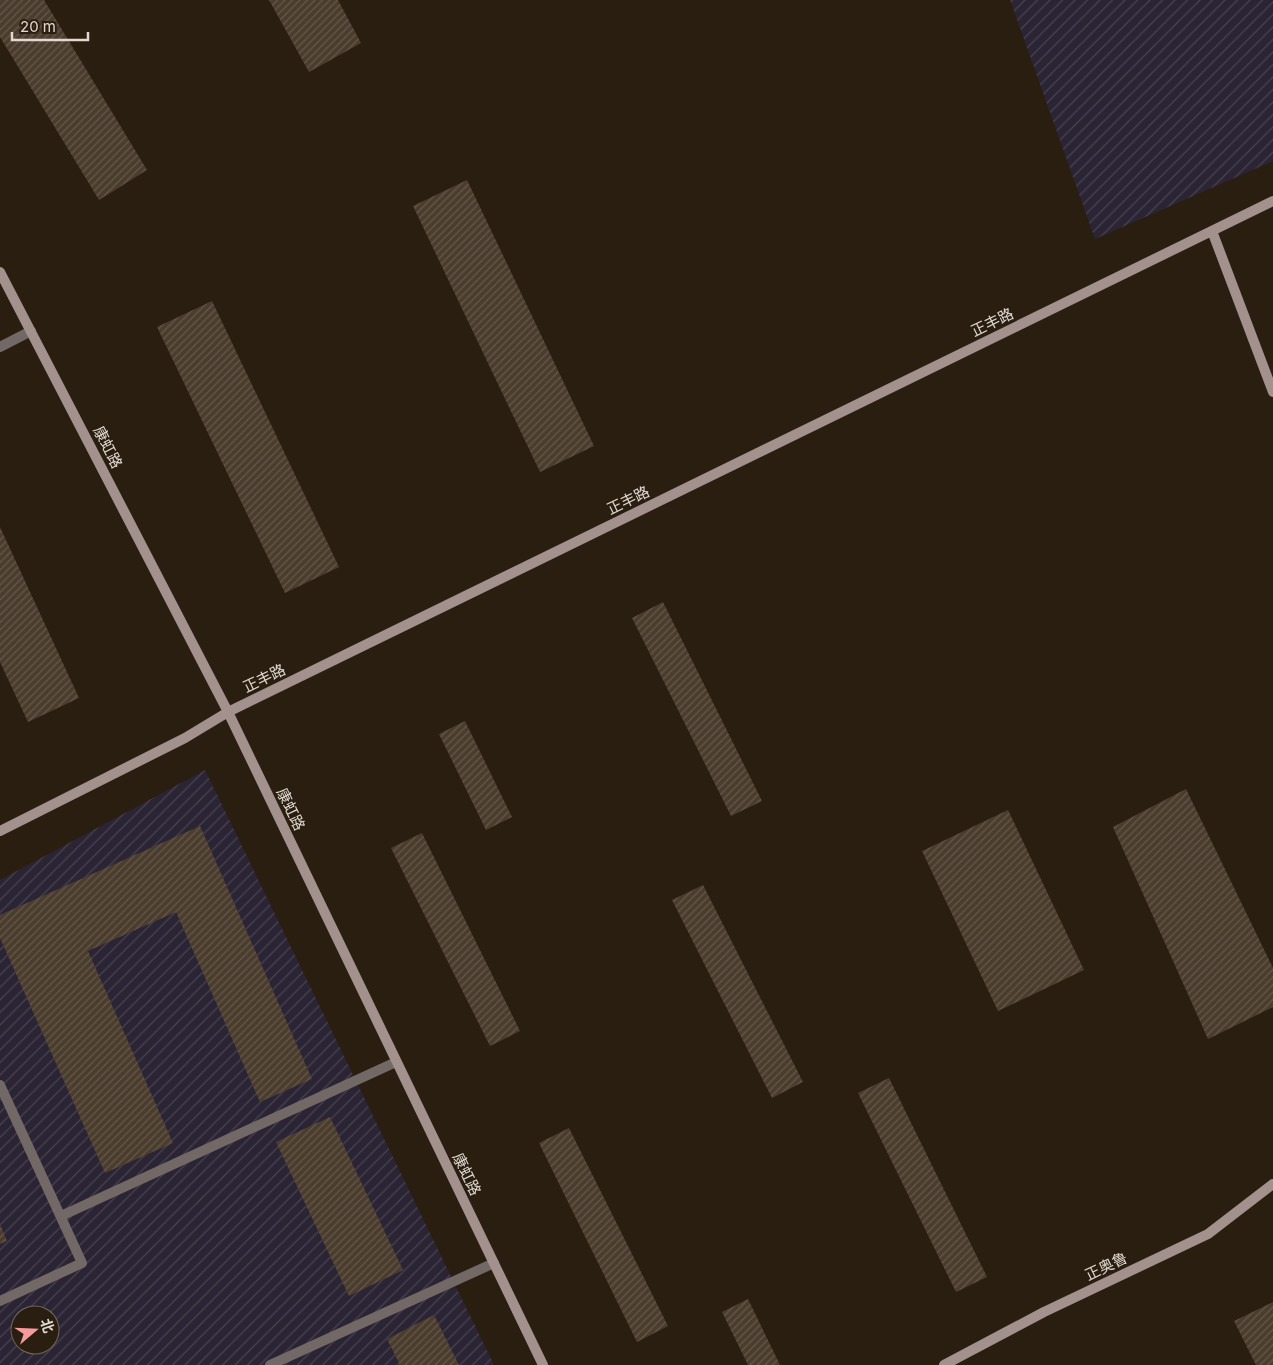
<svg xmlns="http://www.w3.org/2000/svg" width="1273" height="1365" font-family="Inter,'Noto Sans SC',sans-serif">
	<style>
		.industrial { fill: url(#industrial-furrows); fill-rule: evenodd }
		.building { fill: url(#building-hatch) }
		.lines { fill: none; stroke-linecap: round; stroke-linejoin: round }
		.street { stroke: #726865; stroke-width: 10 }
		.secondary { stroke: #a2918d; stroke-width: 10 }
		.labels { text-anchor: middle; dominant-baseline: central; stroke-width: 4; stroke-linejoin: round; paint-order: stroke }
		.street-label { font-size: 15px; fill: #e1d9d0; stroke: #2a1e10 }
	</style>
	<defs>
		<pattern id="industrial-furrows" width="10" height="10" patternUnits="userSpaceOnUse" patternTransform="scale(1.25)"><rect width="10" height="10" fill="#2a2434"/><path d="M-1 1l2-2M0 10L10 0M9 11l2-2" fill="none" stroke="#494350"/></pattern>
		<pattern id="building-hatch" width="6" height="6" patternUnits="userSpaceOnUse" patternTransform="scale(1.25)"><rect width="6" height="6" fill="#4b3d2e"/><path d="M-1 1l2-2M0 6l6-6M5 7l2-2" fill="none" stroke="#65584b"/></pattern>
	</defs>
	<rect width="100%" height="100%" fill="#2a1e10"/>
	<path class="industrial" d="M1010 0H1273V161L1095 239Z
		M205 770 494 1365H0V880ZM20 1315H50V1345H20Z"/>
	<path class="building" d="M0 0H44L147 170 99 200 0 37Z
		M269 0H338L361 43 309 72Z
		M467 180 594 446 540 472 413 206Z
		M212 301 339 567 285 593 157 327Z
		M0 527 79 698 28 722 0 662Z
		M663 602 762 801 731 816 632 618Z
		M465 721 512 817 486 830 439 734Z
		M1186 789 1273 968V1007L1208 1039 1113 827Z
		M1008 810 1084 970 998 1011 922 851Z
		M200 826 312 1079 260 1102 176 912 88 951 173 1143 105 1173 0 938V915Z
		M422 833 520 1031 490 1046 391 848Z
		M703 885 803 1082 772 1098 672 900Z
		M889 1078 987 1277 956 1292 858 1093Z
		M330 1117 403 1270 349 1296 276 1142Z
		M569 1128 668 1326 637 1342 539 1143Z
		M0 1224 7 1241 0 1244Z
		M748 1299 780 1365H748L722 1312Z
		M1273 1302V1365H1256L1234 1321Z
		M434 1315 459 1365H400L387 1339Z"/>
	<g class="lines">
		<path class="street" d="M0 347 31 331
			M0 1085 82 1263 0 1301
			M61 1216 396 1062
			M270 1365 494 1263"/>
		<path class="secondary" d="M1212 231 1273 392
			M0 272 228 712 543 1365
			M0 831 185 738 228 712 1273 201
			M944 1365 1044 1312 1208 1234 1273 1184"/>
	</g>
	<g class="labels">
		<g class="street-label">
			<text transform="translate(992 322) rotate(-26)">正丰路</text>
			<text transform="translate(108 447) rotate(63)">康虹路</text>
			<text transform="translate(628 500) rotate(-26)">正丰路</text>
			<text transform="translate(264 678) rotate(-26)">正丰路</text>
			<text transform="translate(291 809) rotate(64)">康虹路</text>
			<text transform="translate(467 1174) rotate(64)">康虹路</text>
			<text transform="translate(1106 1266) rotate(-26)">正奥鲁</text>
		</g>
	</g>
	<g transform="translate(35 1330) rotate(71)"><circle r="24" fill="#2a1e10" stroke="#73695d"/>
	<path d="M0-4L9 19L0 12L-9 19Z" fill="#f59b9d"/>
	<text y="-8" font-size="14" font-weight="bold" text-anchor="middle" fill="#e1d9d0">北</text>
	</g>
	<path d="M12 32v8h76v-8" fill="none" stroke="#e1d9d0" stroke-width="2.5"/>
	<text x="20" y="32" font-size="15" fill="#e1d9d0" stroke="#2a1e10" stroke-width="4" paint-order="stroke">20 m</text>
</svg>
